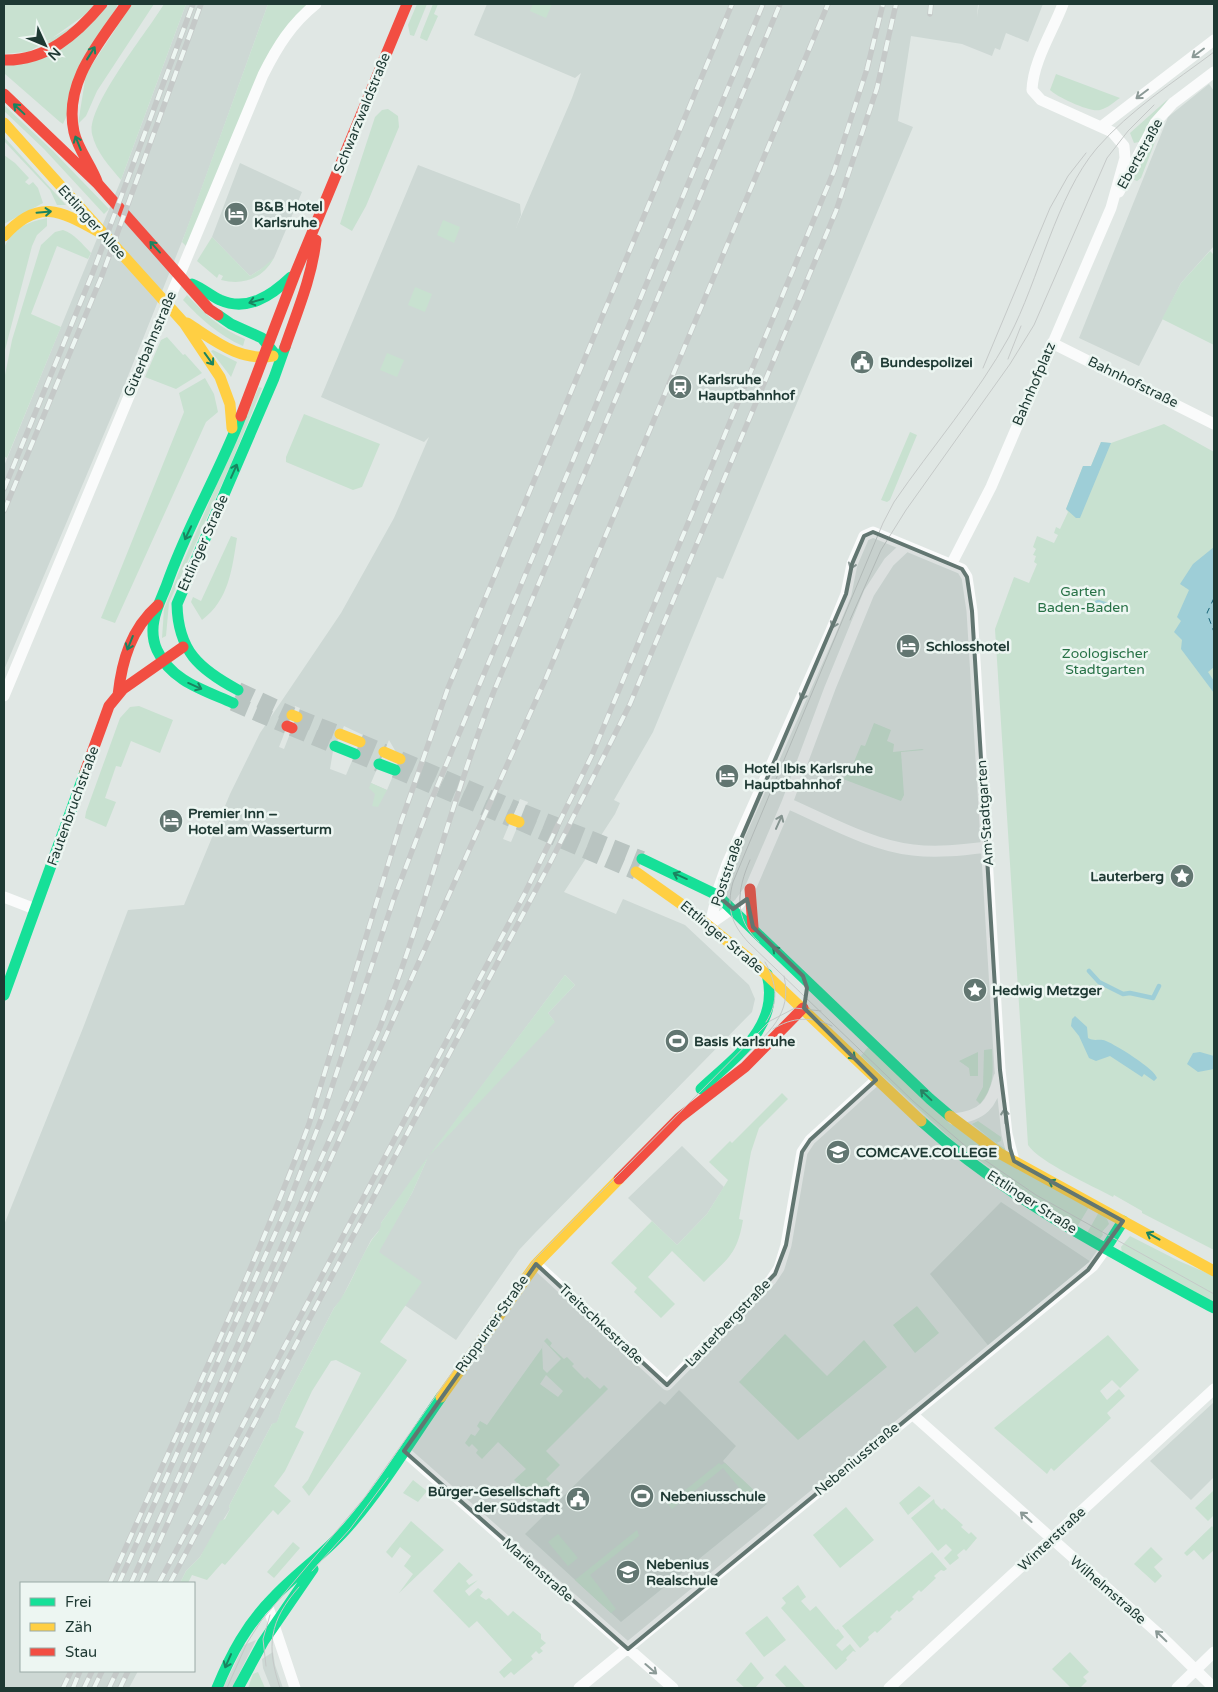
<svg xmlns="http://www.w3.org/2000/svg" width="1218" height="1692" font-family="'Varela Round',sans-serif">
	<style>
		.built { fill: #cdd8d4; fill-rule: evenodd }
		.green { fill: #c8e1d0; fill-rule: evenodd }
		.water { fill: #9eced7 }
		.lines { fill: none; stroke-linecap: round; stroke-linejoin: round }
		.stream { stroke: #9eced7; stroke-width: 4.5 }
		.ferry { stroke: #176376; stroke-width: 1; stroke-dasharray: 6 5; stroke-linecap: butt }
		.secondary-tunnel { stroke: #b9c4c1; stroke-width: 16; stroke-dasharray: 16 8; stroke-linecap: butt }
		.street { stroke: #fafbfb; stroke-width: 11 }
		.fast { stroke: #16e098; stroke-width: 11 }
		.slow { stroke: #ffcf43; stroke-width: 11 }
		.jam { stroke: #f24e42; stroke-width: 11 }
		.tram { stroke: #c5c9c8; stroke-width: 1 }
		.rail-casing { stroke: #c5c9c8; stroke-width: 5.5 }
		.rail { stroke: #edf6f2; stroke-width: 4; stroke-dasharray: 11; stroke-linecap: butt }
		.oneway { stroke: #1a8460 }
		.oneway2 { stroke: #8c9a97 }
		.marked { fill: #627671; fill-opacity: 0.2; stroke: #627671; stroke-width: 4; stroke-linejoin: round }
		.labels { text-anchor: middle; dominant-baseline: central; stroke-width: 5; stroke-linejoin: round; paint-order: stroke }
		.street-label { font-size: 14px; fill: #1e3933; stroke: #edf6f2 }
		.poi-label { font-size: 14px; font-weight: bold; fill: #1e3933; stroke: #edf6f2; text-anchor: start }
		.park-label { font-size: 14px; fill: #277146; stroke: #edf6f2 }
	</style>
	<rect width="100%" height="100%" fill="#e0e7e4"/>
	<path class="built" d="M186 4H268L187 229 118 401 4 670V466L121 180Z
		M487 4H978L977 17 979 4H1043L1028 42 1006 33 1000 50 995 48 992 56 962 44 911 36 898 121 913 127 723 579 717 577 653 732 614 800 620 803 615 814 564 892 616 914 623 899 685 925 749 985 755 999 752 1012 535 1233 519 1250 456 1340 363 1277 412 1193 427 1159 381 1223V1228L371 1240 341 1300 334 1308 282 1408 277 1423 272 1424 229 1506 230 1509 200 1557 186 1571 180 1583H21V1671H138L129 1688H4V1225L83 1028 128 910 184 905 230 794 260 733 341 613 394 518 429 437 424 442 321 397 418 165 520 204 521 215 516 228 572 98 581 73 575 78 474 35ZM295 706 300 708 284 749 279 747ZM344 726 363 735 346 775 330 769 333 751ZM389 740 400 759 387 790 371 783ZM520 799 528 802 511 842 503 839ZM565 975 575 985 548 1013 554 1021 434 1150Z
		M1209 84 1214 91V246L1181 283 1139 366 1079 338 1168 117Z
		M240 163 302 192 274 258 266 266 250 276 212 237Z
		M682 1146 724 1187 707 1214 677 1245 628 1198Z
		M1001 1202 1094 1264 991 1349 930 1274Z
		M679 1390 736 1446 723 1461 767 1504 621 1622 525 1534 660 1401 665 1405Z
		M1214 1402V1477L1191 1500 1150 1461Z
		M256 1640 232 1688H223L244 1645Z
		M273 1652 275 1665 283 1688H271L263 1668 262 1659Z"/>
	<path class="green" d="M4 4H94L86 14 34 51 4 54Z
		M111 4H118L63 124 60 122 5 74 4 66Z
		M132 4H154L97 91 86 116 78 124 86 74Z
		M164 4H186L121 180C110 167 96 152 92 134 86 107 148 31 164 4Z
		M268 4H307L297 15 186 246 182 242Z
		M417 4H427L414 36 410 35 408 25Z
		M433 4H438L434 14 438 16 427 41 420 38 421 34Z
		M533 4H552L546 18 530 11Z
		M1056 74 1120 98C1114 102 1108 108 1100 110 1091 113 1057 97 1050 90Z
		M1168 99 1139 142 1134 143 1130 133Z
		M4 105 53 151 109 209 104 214 44 149 4 111Z
		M388 109 398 116 399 127 366 206 352 231 340 224 375 117 382 110Z
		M1160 129 1141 178 1137 181 1132 179 1157 130Z
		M4 137 66 205H57L50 190 4 141Z
		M4 155 15 163 29 178 25 182 29 185 33 182 38 188 43 203 4 224Z
		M47 218V226L37 235 32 246 4 354V248C13 227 26 223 47 218Z
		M443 220 460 227 454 243 437 235Z
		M63 230C75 234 82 244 91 253L88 259 57 246 31 314 61 327 7 458 4 456V380L12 340 41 245 55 232Z
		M212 237 250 276 261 269 274 258C263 278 244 286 221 280L223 276 219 274 217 278 197 261Z
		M1210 251 1214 255V345L1162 319 1181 283Z
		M415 287 432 294 425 312 408 305Z
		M187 295C205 314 221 329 245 339L243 346C218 335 201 319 183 300Z
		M167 337 183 355 185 354 202 373 176 389 145 377 161 340Z
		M213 350 237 362 231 377 211 351Z
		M387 353 404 360 397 377 380 370Z
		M205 378 214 394 218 412 206 422 115 623 101 618 184 412 179 393Z
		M259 387 262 388 230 466 169 603 166 636 162 638 164 609 178 574Z
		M304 414 380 444 362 487 353 490 286 462V457Z
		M1164 424 1214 452V1250L1142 1213V1211L1114 1195 1113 1197C1093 1186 1039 1162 1028 1145L995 629 1014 577 1029 583 1037 564 1034 562 1036 556 1033 555 1036 549 1033 547 1037 536 1054 543 1058 535 1054 533 1056 527 1060 529 1068 512 1066 509 1083 466H1091L1101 442 1111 443Z
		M910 432 917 435 890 500 887 502 881 500Z
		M231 536 237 538C232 569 229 600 202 620L191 602 193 597 201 601Z
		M139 706 173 720 160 753 131 741 121 767 116 766 105 798 116 802 106 827 85 818 86 812 120 718 130 707Z
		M874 723 891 730 887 741 894 744 893 752 922 749 924 750 901 752 904 795 901 801 843 779 851 769 861 745 865 746Z
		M371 783 387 790 378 807 372 806 375 794 369 788Z
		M565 975 575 985 548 1013 555 1022 428 1157 412 1193 379 1252 422 1282 380 1342 407 1360 406 1362 309 1496 302 1487 308 1480 361 1373 336 1360 331 1361 312 1391 295 1427 304 1432 285 1471 274 1486 291 1501 278 1515 273 1510 225 1565 222 1563 207 1580 192 1575 188 1583H180L186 1571 200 1557 220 1521 225 1519 230 1509 229 1506 272 1424 277 1422 282 1408 334 1308C350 1289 357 1264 370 1243 374 1235 381 1232 381 1223L416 1173Z
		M869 1046 902 1077 1089 1207 1077 1227 960 1147 861 1056Z
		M992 1049C993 1071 995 1086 980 1104L976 1100 983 1087 984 1050Z
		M978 1052V1076H970L969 1068 959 1061Z
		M782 1093 788 1099 759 1128 751 1152 739 1219 743 1220C737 1255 728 1258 704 1282L672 1251 648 1277 675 1304 661 1318 634 1292 637 1288 611 1263 652 1221 677 1245 707 1214 728 1180 709 1162 730 1141 732 1143Z
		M978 1121 1001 1137V1141L996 1143 972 1124Z
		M1099 1212 1107 1219 1109 1224 1102 1232 1103 1235 1099 1240 1087 1233Z
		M1130 1236 1179 1261 1214 1276V1304L1122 1252 1121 1247Z
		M917 1306 939 1333 915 1353 893 1325Z
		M785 1334 827 1376 864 1340 887 1367 798 1440 739 1382Z
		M1108 1335 1139 1370 1120 1388 1112 1380 1100 1391 1107 1400 1119 1389 1125 1396 1107 1413 1111 1418 1054 1471 1051 1468 1047 1474 994 1428Z
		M547 1338 552 1343 550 1346 564 1359 567 1357 574 1364 572 1366 585 1379 587 1377 600 1389 604 1385 608 1389 546 1451 560 1465 546 1479 558 1491 542 1508 514 1480 526 1469 498 1442 482 1459 476 1453 478 1450 472 1444 469 1447 465 1443 471 1434 475 1436 480 1429 477 1426 480 1421 487 1425 542 1348V1344L543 1369 547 1373 561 1359 544 1341ZM546 1375 563 1391 558 1397 540 1384Z
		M719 1463 721 1465 725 1463 758 1494 750 1501 723 1468 672 1509 668 1504Z
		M413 1480 427 1491 418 1502 403 1493Z
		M919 1486 931 1496 908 1515 899 1503Z
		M1213 1491 1214 1515 1208 1521 1195 1508Z
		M934 1499 935 1503 942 1510 944 1508 963 1525 961 1527 969 1534 971 1532 977 1538 966 1551 964 1549 957 1555 959 1558 950 1565 944 1558 952 1550 946 1544 938 1551 911 1518Z
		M846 1507 874 1540 840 1568 813 1535Z
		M411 1521 444 1550 399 1593 413 1574 404 1566 411 1556 400 1547 392 1558 386 1552Z
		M1212 1526 1214 1529V1550L1203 1560 1194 1550 1187 1556 1184 1553Z
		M637 1530 639 1536 590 1575 616 1609 611 1613 575 1580Z
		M558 1534 578 1558 568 1566 548 1542Z
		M293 1542 300 1548 274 1578 267 1572Z
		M1151 1547 1163 1559 1154 1567 1162 1576 1155 1583 1134 1564Z
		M932 1552 947 1569 944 1571 941 1570 934 1576 936 1578 921 1592 919 1590 912 1597 914 1599 899 1612 897 1610 890 1617 892 1619 877 1633 875 1631 868 1637 869 1640 860 1648 842 1626Z
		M459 1562 473 1575 466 1581 469 1585 478 1580 465 1591 469 1596 478 1588 483 1592 480 1596 486 1600 489 1598 508 1616 513 1611 541 1634V1639L546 1643 540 1648 543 1651 539 1654 536 1651 531 1656 533 1659 514 1675 511 1672 504 1678 499 1672 512 1660 477 1621 469 1628 433 1591Z
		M798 1585 806 1597 801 1601 810 1611 816 1606 836 1630 838 1629 844 1637 836 1645 842 1651 850 1644 856 1652 853 1651 846 1658 847 1660 836 1670 781 1608 786 1603 782 1598Z
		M767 1616 786 1640 764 1657 745 1633Z
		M1070 1652 1089 1672 1083 1677 1087 1681 1080 1688H1071L1052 1669Z
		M751 1662 764 1678 755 1688H745L736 1680Z
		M785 1665 805 1687 803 1688H787L775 1675Z
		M258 1672 265 1688H248L253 1674Z"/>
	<path class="water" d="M1101 442 1111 443 1080 518H1076L1066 509 1083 466H1091Z
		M1214 547V667L1208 672 1214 681V693L1181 649 1182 640 1174 632 1181 621 1177 617 1189 590 1180 584 1193 564Z
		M1075 1016 1087 1027 1088 1038C1095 1042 1099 1038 1106 1041 1116 1045 1155 1069 1157 1078L1154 1081 1144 1074 1142 1077 1110 1056 1096 1061 1089 1058 1079 1036 1071 1026 1072 1019Z
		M1200 1052 1214 1056V1069L1198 1072 1187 1064 1193 1053Z"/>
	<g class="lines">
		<path class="stream" d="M1084 609 1098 602 1123 610
			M1089 971 1099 982 1123 994 1130 993 1153 998 1159 986"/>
		<path class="ferry" d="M1214 598 1207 613 1214 632"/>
		<path class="secondary-tunnel" d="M238 690 292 715
			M233 703 287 726
			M297 717 340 734
			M292 728 335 746
			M360 742 384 752
			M355 754 379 764
			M400 759 516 809
			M395 770 511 819
			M523 812 642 859
			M519 822 636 872"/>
		<path class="street" d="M1102 126 1214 40
			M1119 192 1155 123 1173 103 1214 72
			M1052 343 1214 424
			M952 563 991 487 1111 208 1125 158 1124 146 1112 132 1041 100 1032 90C1033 61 1053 31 1063 4
			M4 696 263 75C277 47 291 24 316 4
			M787 803C826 820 872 846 913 850 938 853 962 850 987 847
			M4 897 35 909
			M710 924 719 887 727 864 830 633 846 594 852 564 864 536 873 532 962 569 967 577 972 611 1000 1070 1007 1134 1014 1161
			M710 924 739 904 750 889 787 803 830 688 869 593 889 562 906 546
			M953 1119C983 1116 992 1105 999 1077
			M536 1264 667 1385 771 1280 779 1268 786 1245 802 1152 810 1140 876 1080
			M912 1414 1160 1635 1214 1688
			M404 1451 673 1688
			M267 1604 295 1688
			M579 1688 1070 1285 1093 1266 1106 1248
			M889 1688 1214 1389
			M1177 1688 1214 1652"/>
		<path class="fast" d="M192 284C202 288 210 295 220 300 247 312 271 296 291 277
			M218 315 231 324 262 338 274 353
			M238 690C199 669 178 651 177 604L274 378 285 347
			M233 703C204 690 171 681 157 650 153 641 152 630 154 620 156 608 163 595 167 584 187 526 219 474 241 416
			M335 746 355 754
			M379 764 395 770
			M642 859 717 895 930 1099 950 1116
			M4 995 85 772
			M701 1089C735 1057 781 1027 767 974
			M921 1121C1007 1199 1112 1253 1214 1308
			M1106 1248 1123 1221
			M217 1688C231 1654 247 1624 273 1598 296 1573 325 1554 348 1527 383 1487 411 1440 441 1397
			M238 1688 263 1642 313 1569"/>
		<path class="slow" d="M4 123 184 323 220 377 230 404 232 428
			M4 236C39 197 61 211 101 233
			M187 323C214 340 239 362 273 356
			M292 715 297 717
			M340 734 360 742
			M384 752 400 759
			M511 819 519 822
			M636 872 684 906 752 961 921 1121
			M950 1116 999 1153 1214 1271
			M441 1397 536 1264 619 1179"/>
		<path class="jam" d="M4 60C46 61 76 35 102 4
			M4 94 98 184 209 309 218 315
			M98 184C92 166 78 150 74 132 63 82 100 42 126 4
			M285 347C297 312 312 277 316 240
			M241 416 295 274 407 4
			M118 695C122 660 131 629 158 605
			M287 726 292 728
			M85 772 109 706 123 689 183 647
			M750 889 753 927
			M619 1179 679 1118 745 1067 803 1008"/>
		<path class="tram" d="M1214 52C1174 82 1130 110 1097 148 1056 196 1039 280 1009 337 978 394 931 448 894 502L883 523 733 882C726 907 731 924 749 943L913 1101 970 1150 1036 1195 1214 1294
			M1008 359 1021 326
			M983 368 1050 208 1068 176 1086 153
			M850 620 881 550 906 510 1010 364 1034 325 1107 158 1128 131 1154 105
			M750 860C737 890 733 918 759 942
			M765 962C777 983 779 1002 766 1022
			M773 1029C792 1017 812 1016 832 1026
			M743 1058C768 1032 793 1015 784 976
			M312 1571 350 1529 388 1478
			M266 1666 263 1639 270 1615
			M227 1688 247 1643 261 1621 365 1497 501 1303 535 1259 770 1021 795 1008 821 1011
			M280 1688C266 1646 269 1621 299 1587"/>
		<g class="rail-casing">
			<path id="rail" d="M930 14 931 4
				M4 489 93 272 193 4
				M4 511 101 278 201 4
				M110 1583C177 1431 250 1280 309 1124L401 822 448 688 732 4
				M119 1583 287 1207 322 1117 393 901 431 801 763 4
				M131 1583 380 1027C424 916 451 801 494 691L780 4
				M141 1583 546 678 828 4
				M159 1583 524 895 592 755 834 171 867 69 883 4
				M170 1583 549 865 630 704 836 211 877 88 896 4
				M63 1688 71 1671
				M73 1688 80 1671
				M84 1688 92 1671
				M94 1688 102 1671
				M109 1688 117 1671
				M120 1688 128 1671"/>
		</g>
		<use href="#rail" class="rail"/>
	</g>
	<defs><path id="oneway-shaft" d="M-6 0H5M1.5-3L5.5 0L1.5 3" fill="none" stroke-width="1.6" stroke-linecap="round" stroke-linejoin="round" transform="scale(1.25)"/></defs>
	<g class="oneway">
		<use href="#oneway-shaft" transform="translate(91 53) rotate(-58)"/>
		<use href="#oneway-shaft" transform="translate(19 109) rotate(-137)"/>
		<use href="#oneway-shaft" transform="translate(78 143) rotate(-112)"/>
		<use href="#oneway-shaft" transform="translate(44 212) rotate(-5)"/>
		<use href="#oneway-shaft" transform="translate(155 247) rotate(-132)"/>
		<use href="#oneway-shaft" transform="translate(256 301) rotate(164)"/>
		<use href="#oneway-shaft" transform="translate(209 359) rotate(54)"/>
		<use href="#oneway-shaft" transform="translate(234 471) rotate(-66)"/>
		<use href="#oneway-shaft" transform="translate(188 533) rotate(115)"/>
		<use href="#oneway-shaft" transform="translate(130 643) rotate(112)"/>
		<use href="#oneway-shaft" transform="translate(195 686) rotate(24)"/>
		<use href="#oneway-shaft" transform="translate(680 876) rotate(-156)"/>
		<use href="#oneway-shaft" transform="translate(778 952) rotate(-136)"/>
		<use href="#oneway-shaft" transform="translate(850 1054) rotate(44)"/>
		<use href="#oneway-shaft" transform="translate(926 1095) rotate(-137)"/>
		<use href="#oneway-shaft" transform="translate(1055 1184) rotate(-151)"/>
		<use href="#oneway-shaft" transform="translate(1153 1236) rotate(-151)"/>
		<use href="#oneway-shaft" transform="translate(228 1661) rotate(114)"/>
	</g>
	<g class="oneway2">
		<use href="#oneway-shaft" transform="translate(1198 53) rotate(143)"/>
		<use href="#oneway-shaft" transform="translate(1142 94) rotate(143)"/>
		<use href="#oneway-shaft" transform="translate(853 562) rotate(110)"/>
		<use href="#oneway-shaft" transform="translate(835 621) rotate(112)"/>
		<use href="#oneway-shaft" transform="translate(804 693) rotate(114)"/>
		<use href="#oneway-shaft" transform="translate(779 822) rotate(-66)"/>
		<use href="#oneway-shaft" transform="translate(1005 1116) rotate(-94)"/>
		<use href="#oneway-shaft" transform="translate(1026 1517) rotate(-138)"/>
		<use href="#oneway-shaft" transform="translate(1161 1636) rotate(-136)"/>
		<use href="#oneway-shaft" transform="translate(651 1669) rotate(41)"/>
	</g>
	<path class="marked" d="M873 532 962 569 967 577 972 611 1000 1070 1010 1148 1014 1161 1123 1221 1088 1270 628 1649 404 1451 536 1264 667 1385 775 1274 786 1245 802 1152 810 1140 876 1080 804 1008 807 988 803 976 753 927 747 899 733 909 717 895 846 594 852 564 864 536Z"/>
	<defs>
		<g id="hotel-disc" transform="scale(1.25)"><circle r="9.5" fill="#627671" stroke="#edf6f2"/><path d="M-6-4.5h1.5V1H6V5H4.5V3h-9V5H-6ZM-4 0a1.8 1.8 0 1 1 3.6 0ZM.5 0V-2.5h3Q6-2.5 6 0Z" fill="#fff"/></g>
		<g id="civic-disc" transform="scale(1.25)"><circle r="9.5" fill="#627671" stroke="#edf6f2"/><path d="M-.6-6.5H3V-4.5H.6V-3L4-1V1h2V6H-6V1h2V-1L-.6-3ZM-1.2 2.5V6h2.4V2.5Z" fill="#fff"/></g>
		<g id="station-disc" transform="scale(1.25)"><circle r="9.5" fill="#627671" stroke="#edf6f2"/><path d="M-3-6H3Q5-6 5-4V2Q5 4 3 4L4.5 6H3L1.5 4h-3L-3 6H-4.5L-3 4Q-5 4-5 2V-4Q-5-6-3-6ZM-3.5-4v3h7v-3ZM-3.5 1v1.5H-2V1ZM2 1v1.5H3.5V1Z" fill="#fff"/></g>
		<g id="sight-disc" transform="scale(1.25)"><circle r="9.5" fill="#627671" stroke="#edf6f2"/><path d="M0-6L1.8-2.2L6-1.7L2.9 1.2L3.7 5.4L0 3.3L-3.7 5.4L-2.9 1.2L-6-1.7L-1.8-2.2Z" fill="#fff"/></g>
		<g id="stadium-disc" transform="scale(1.25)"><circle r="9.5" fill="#627671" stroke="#edf6f2"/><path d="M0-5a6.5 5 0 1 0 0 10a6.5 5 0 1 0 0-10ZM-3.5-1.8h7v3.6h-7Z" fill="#fff"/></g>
		<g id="university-disc" transform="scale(1.25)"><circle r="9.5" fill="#627671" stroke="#edf6f2"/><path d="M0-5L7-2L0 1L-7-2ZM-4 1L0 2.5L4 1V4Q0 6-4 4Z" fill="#fff"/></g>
		<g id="school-disc" transform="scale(1.25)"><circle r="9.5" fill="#627671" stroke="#edf6f2"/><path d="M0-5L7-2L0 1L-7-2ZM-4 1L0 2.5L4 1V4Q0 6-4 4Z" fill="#fff"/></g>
	</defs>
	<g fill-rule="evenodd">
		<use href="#hotel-disc" x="236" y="214"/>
		<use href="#civic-disc" x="862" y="362"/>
		<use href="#station-disc" x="680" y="387"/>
		<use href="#hotel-disc" x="908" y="646"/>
		<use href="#hotel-disc" x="727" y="776"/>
		<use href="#hotel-disc" x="171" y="821"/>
		<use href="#sight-disc" x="1182" y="876"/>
		<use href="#sight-disc" x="975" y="990"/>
		<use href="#stadium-disc" x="677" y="1041"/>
		<use href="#university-disc" x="838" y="1152"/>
		<use href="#stadium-disc" x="642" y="1496"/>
		<use href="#civic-disc" x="578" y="1499"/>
		<use href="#school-disc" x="628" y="1572"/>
	</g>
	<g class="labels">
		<g class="street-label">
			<text transform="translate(362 113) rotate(-68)">Schwarzwaldstraße</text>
			<text transform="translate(1140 154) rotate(-61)">Ebertstraße</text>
			<text transform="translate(92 222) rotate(48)">Ettlinger Allee</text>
			<text transform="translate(150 344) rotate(-67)">Güterbahnstraße</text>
			<text transform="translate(1133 382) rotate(26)">Bahnhofstraße</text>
			<text transform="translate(1034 384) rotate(-67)">Bahnhofplatz</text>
			<text transform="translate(203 543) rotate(-66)">Ettlinger Straße</text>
			<text transform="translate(73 806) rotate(-70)">Fautenbruchstraße</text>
			<text transform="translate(985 813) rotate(-94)">Am Stadtgarten</text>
			<text transform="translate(727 872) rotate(-71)">Poststraße</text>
			<text transform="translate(722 937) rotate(40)">Ettlinger Straße</text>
			<text transform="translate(1032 1202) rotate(33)">Ettlinger Straße</text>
			<text transform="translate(728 1323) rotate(-46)">Lauterbergstraße</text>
			<text transform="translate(492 1324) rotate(-55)">Rüppurrer Straße</text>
			<text transform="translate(601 1324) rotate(43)">Treitschkestraße</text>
			<text transform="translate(857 1459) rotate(-40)">Nebeniusstraße</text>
			<text transform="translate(1052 1539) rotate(-43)">Winterstraße</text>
			<text transform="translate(538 1570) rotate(41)">Marienstraße</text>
			<text transform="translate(1108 1590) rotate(41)">Wilhelmstraße</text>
		</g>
		<g class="poi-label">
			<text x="254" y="206">B&amp;B Hotel<tspan x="254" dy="16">Karlsruhe</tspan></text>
			<text x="880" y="362">Bundespolizei</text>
			<text x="698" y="379">Karlsruhe<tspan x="698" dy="16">Hauptbahnhof</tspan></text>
			<text x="926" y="646">Schlosshotel</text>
			<text x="744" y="768">Hotel Ibis Karlsruhe<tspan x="744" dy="16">Hauptbahnhof</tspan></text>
			<text x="188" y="813">Premier Inn –<tspan x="188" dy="16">Hotel am Wasserturm</tspan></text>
			<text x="1164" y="876" text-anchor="end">Lauterberg</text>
			<text x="992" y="990">Hedwig Metzger</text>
			<text x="694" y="1041">Basis Karlsruhe</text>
			<text x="856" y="1152">COMCAVE.COLLEGE</text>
			<text x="560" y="1491" text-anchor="end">Bürger-Gesellschaft<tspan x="560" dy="16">der Südstadt</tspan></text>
			<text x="660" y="1496">Nebeniusschule</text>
			<text x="646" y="1564">Nebenius<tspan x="646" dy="16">Realschule</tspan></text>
		</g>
		<g class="park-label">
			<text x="1083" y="591">Garten<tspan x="1083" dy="16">Baden-Baden</tspan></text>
			<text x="1105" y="653">Zoologischer<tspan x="1105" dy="16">Stadtgarten</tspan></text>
		</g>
	</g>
	<rect width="1218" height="1692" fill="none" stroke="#1e3933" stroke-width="10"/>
	<rect x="20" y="1582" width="175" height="90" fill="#edf6f2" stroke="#9aaaa6"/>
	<rect x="30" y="1598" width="25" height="8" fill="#16e098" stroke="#9aaaa6"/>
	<text x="65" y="1607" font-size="15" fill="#1e3933">Frei</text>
	<rect x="30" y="1623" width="25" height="8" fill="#ffcf43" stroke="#9aaaa6"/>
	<text x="65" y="1632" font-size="15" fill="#1e3933">Zäh</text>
	<rect x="30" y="1648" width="25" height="8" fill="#f24e42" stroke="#9aaaa6"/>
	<text x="65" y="1657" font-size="15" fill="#1e3933">Stau</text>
	<g transform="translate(45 45) rotate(134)" stroke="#edf6f2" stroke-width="4" paint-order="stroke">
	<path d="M0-4L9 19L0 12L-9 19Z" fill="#1e3933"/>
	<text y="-8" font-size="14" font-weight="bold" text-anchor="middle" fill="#1e3933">N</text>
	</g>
</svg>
